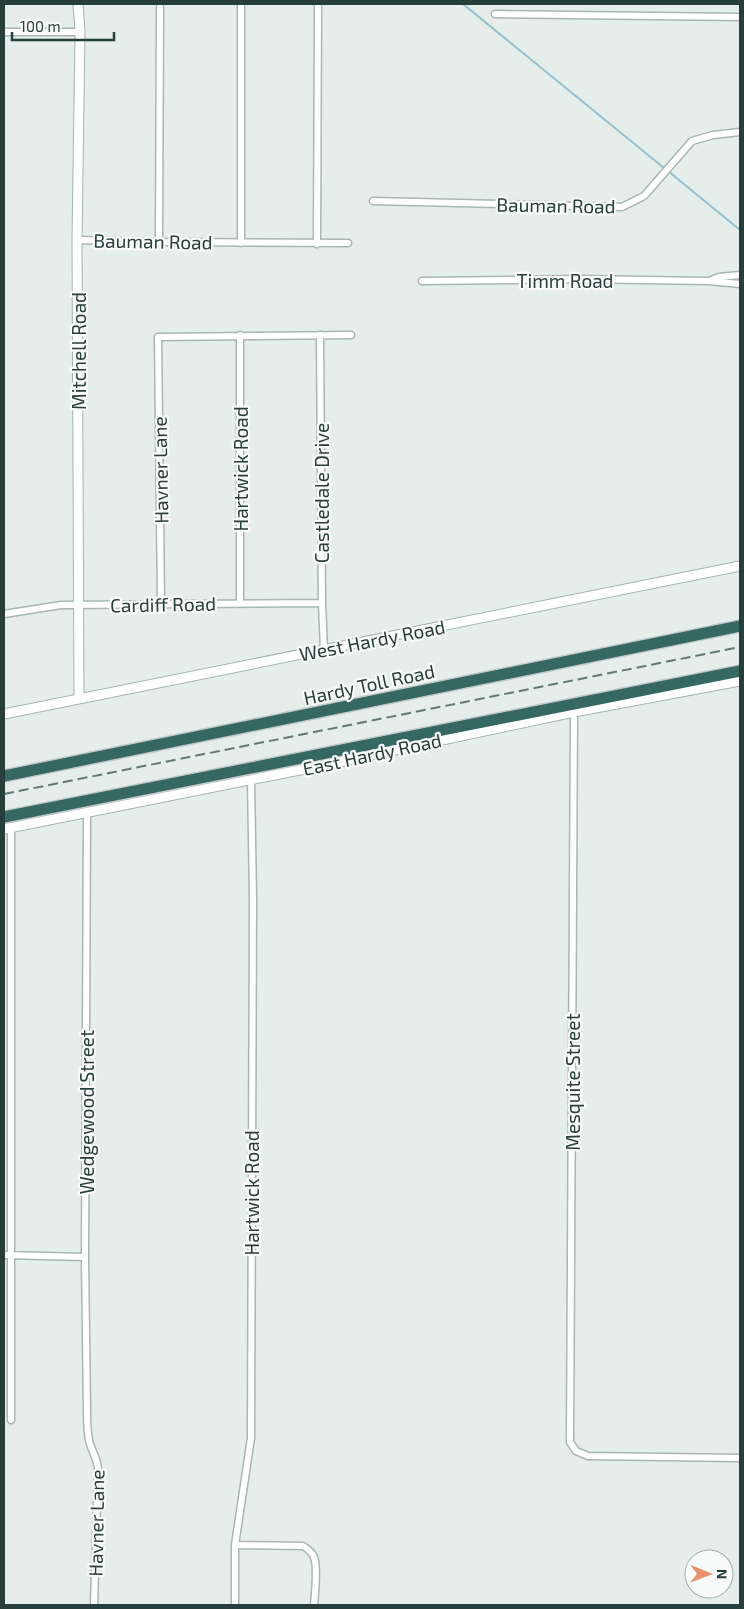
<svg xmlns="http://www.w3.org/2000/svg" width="744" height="1609" font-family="'Exo 2',sans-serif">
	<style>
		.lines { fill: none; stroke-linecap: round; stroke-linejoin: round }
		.stream { stroke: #94c0cd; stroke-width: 2 }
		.street-casing { stroke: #a9b6b2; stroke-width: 9 }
		.secondary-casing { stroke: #a3b5b0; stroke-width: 11 }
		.highway-casing { stroke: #c3c9c8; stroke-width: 14 }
		.street { stroke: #fff; stroke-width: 6 }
		.secondary { stroke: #fff; stroke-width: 9 }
		.highway { stroke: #356861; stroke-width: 11 }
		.rail { stroke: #627975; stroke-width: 2; stroke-dasharray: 10 5; stroke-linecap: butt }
		.labels { text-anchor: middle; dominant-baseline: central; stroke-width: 4.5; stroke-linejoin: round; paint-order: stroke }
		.street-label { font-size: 19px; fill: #273e3a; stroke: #f7faf9 }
	</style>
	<rect width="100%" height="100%" fill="#e6eeeb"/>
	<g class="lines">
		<path class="stream" d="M463 4 664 168
			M668 171 740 230"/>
		<g class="street-casing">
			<path id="street" d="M495 14 740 17
				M4 32H80
				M373 201 622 207 644 196 692 141 713 135 740 132
				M77 240 159 242 348 243
				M159 242 160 7
				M241 243V6
				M317 244 318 5
				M422 281 579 279 708 281 740 284
				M709 281 719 277 740 275
				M240 335V603
				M320 335 322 603 324 650
				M161 604 158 337 351 335
				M4 614 61 605 322 603
				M574 712 570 1442 576 1451 588 1456 740 1458
				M87 812 85 1257 87 1412C87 1423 87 1434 90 1444 93 1453 97 1459 98 1468L94 1605
				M4 1255 85 1257
				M11 1420V827
				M235 1545 303 1546C308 1549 312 1552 314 1557 318 1568 315 1593 314 1605
				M235 1605V1545L251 1438 253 899 251 779"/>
		</g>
		<g class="secondary-casing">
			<path id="secondary" d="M78 4 80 32 77 240 79 699
				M4 714 740 566
				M4 829 330 764 574 712 740 681"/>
		</g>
		<g class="highway-casing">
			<path id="highway" d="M4 776 740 626
				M4 817 740 671"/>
		</g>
		<use href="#street" class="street"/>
		<use href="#secondary" class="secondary"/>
		<use href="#highway" class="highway"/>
		<path class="rail" d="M4 794 740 647"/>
	</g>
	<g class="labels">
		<g class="street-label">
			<text transform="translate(556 205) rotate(1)">Bauman Road</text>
			<text transform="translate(153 241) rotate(1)">Bauman Road</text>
			<text x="565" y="280">Timm Road</text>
			<text transform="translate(78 351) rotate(-90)">Mitchell Road</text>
			<text transform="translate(240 469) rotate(-90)">Hartwick Road</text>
			<text transform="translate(160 470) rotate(-91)">Havner Lane</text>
			<text transform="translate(321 493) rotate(-90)">Castledale Drive</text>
			<text transform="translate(163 604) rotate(-1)">Cardiff Road</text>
			<text transform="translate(372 640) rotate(-11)">West Hardy Road</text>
			<text transform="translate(369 684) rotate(-12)">Hardy Toll Road</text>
			<text transform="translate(372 754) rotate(-12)">East Hardy Road</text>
			<text transform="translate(572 1082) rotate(-90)">Mesquite Street</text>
			<text transform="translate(86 1112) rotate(-90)">Wedgewood Street</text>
			<text transform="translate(251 1193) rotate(-90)">Hartwick Road</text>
			<text transform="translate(96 1523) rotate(-89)">Havner Lane</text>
		</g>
	</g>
	<rect width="744" height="1609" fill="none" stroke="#273e3a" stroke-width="10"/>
	<g transform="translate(709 1574) rotate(91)"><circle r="24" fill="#f7faf9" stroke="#a4afad"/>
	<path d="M0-4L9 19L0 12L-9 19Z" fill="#e5936d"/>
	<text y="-8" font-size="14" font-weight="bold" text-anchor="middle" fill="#273e3a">N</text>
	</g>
	<path d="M12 32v8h102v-8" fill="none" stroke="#273e3a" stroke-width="2.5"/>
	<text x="20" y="32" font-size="15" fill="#273e3a" stroke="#f7faf9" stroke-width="4" paint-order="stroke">100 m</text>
</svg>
